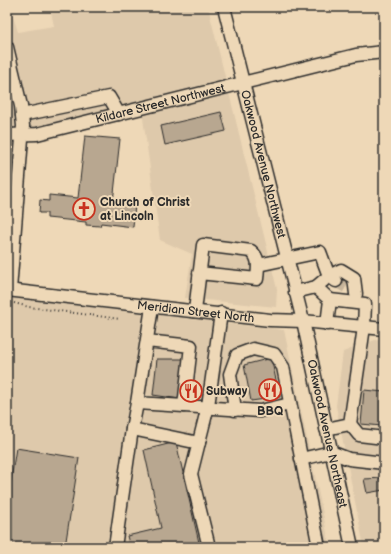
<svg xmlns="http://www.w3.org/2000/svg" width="391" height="554" font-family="'Balsamiq Sans',sans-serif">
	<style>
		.built { fill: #dec9ab }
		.building { fill: #b8a790; stroke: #2b2b2b }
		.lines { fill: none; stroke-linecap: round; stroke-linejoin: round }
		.minor-tunnel { stroke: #c7b59b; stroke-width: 12; stroke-dasharray: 12 6; stroke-linecap: butt }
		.minor-casing { stroke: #2b2b2b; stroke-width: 15 }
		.path { stroke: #2b2b2b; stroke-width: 2; stroke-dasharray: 1 3; stroke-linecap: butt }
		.minor { stroke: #eed8b7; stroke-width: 12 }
		.labels { text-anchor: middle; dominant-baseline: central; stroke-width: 4; stroke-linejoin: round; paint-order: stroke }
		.street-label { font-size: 12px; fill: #2b2b2b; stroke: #eed8b7 }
		.poi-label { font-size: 12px; font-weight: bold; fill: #2b2b2b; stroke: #eed8b7; text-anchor: start }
	</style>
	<rect width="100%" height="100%" fill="#eed8b7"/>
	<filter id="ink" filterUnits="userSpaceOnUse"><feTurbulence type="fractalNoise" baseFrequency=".025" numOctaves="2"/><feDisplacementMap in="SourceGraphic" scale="8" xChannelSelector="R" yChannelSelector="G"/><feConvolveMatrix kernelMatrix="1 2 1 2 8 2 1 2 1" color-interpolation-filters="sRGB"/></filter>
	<g filter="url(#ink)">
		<path class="built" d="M7 7H10L18 32 54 26 50 7H208L277 289 276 307 185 298 192 254 160 240 142 111 22 135 7 246V126L11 116 7 96Z
			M7 297 284 330 330 547H7Z
			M375 340 384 341V547H364L336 406 343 352Z"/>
		<path class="building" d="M221 112 226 131 165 145 161 126Z
			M85 136 120 139 113 202 135 204 133 227 101 223 100 226 86 225V222L47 218V213H39L40 200 49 201V195L78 198Z
			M271 358 280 397 251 401 244 365Z
			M157 359H183L180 399 153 395Z
			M364 390 384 392V414L382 426 361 424Z
			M176 442 200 547H130L127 536 161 528 144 450Z
			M16 448 79 458 65 547 7 546V505Z
			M384 478V490L367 493 364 479Z"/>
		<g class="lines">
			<path class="minor-tunnel" d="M336 281 346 287"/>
			<g class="minor-casing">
				<g id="minor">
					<path id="s1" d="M224 7 303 321 352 547"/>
					<path d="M7 47 21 106 23 126 10 290"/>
					<path d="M22 115 109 97 119 114"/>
					<path id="s2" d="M7 135 37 134 356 55 384 52"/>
					<path d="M258 265 320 252 329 276 316 287 295 292"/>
					<path d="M336 281 329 276 341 270 354 278 356 294"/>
					<path d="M316 287 330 300 327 324"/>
					<path id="s3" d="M7 290 270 320 303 321 384 329"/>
					<path d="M195 311 203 245 251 251C260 258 258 268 257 279L199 273"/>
					<path d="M147 341 191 346 184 406 137 403 152 307"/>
					<path d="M137 403 132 429 199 443"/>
					<path d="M184 406 260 411 290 404"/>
					<path d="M235 410 230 374 237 355 253 349 274 354 283 367 319 547"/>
					<path d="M350 424 359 435 384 438"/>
					<path d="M326 429 350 424 364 327 365 304 330 300"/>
					<path d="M301 459 331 452 349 459 384 463"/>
					<path d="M115 547 132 429"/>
					<path d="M209 547 191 474 208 406 221 313"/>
				</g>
			</g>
			<path class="path" d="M14 303 29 307 120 319"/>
			<use href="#minor" class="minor"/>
		</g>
	</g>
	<defs>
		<g id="church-ring" transform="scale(1.15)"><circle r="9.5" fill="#eed8b7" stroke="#c8321e" stroke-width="1.5"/><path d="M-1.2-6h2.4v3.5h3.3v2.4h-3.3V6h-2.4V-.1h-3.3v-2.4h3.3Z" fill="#c8321e"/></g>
		<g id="restaurant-ring" transform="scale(1.15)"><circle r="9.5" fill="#eed8b7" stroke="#c8321e" stroke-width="1.5"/><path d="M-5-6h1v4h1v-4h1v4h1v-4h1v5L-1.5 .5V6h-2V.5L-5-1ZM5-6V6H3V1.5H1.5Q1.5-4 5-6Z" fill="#c8321e"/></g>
	</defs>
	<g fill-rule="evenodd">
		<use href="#church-ring" x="84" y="209"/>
		<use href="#restaurant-ring" x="270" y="390"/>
		<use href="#restaurant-ring" x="191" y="391"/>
	</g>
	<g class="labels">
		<g class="street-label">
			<text stroke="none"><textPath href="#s2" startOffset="157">Kildare Street Northwest</textPath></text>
			<text stroke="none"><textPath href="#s1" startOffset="162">Oakwood Avenue Northwest</textPath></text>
			<text stroke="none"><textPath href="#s3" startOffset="190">Meridian Street North</textPath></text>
			<text stroke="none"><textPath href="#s1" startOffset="439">Oakwood Avenue Northeast</textPath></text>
		</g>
		<g class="poi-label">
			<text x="100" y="202">Church of Christ<tspan x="100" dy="14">at Lincoln</tspan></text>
			<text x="206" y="391">Subway</text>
			<text x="270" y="411" text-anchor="middle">BBQ</text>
		</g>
	</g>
	<rect width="391" height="554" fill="none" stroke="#eed8b7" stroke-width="24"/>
	<rect x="12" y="12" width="367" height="530" fill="none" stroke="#2b2b2b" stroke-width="1.5" filter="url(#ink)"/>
</svg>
